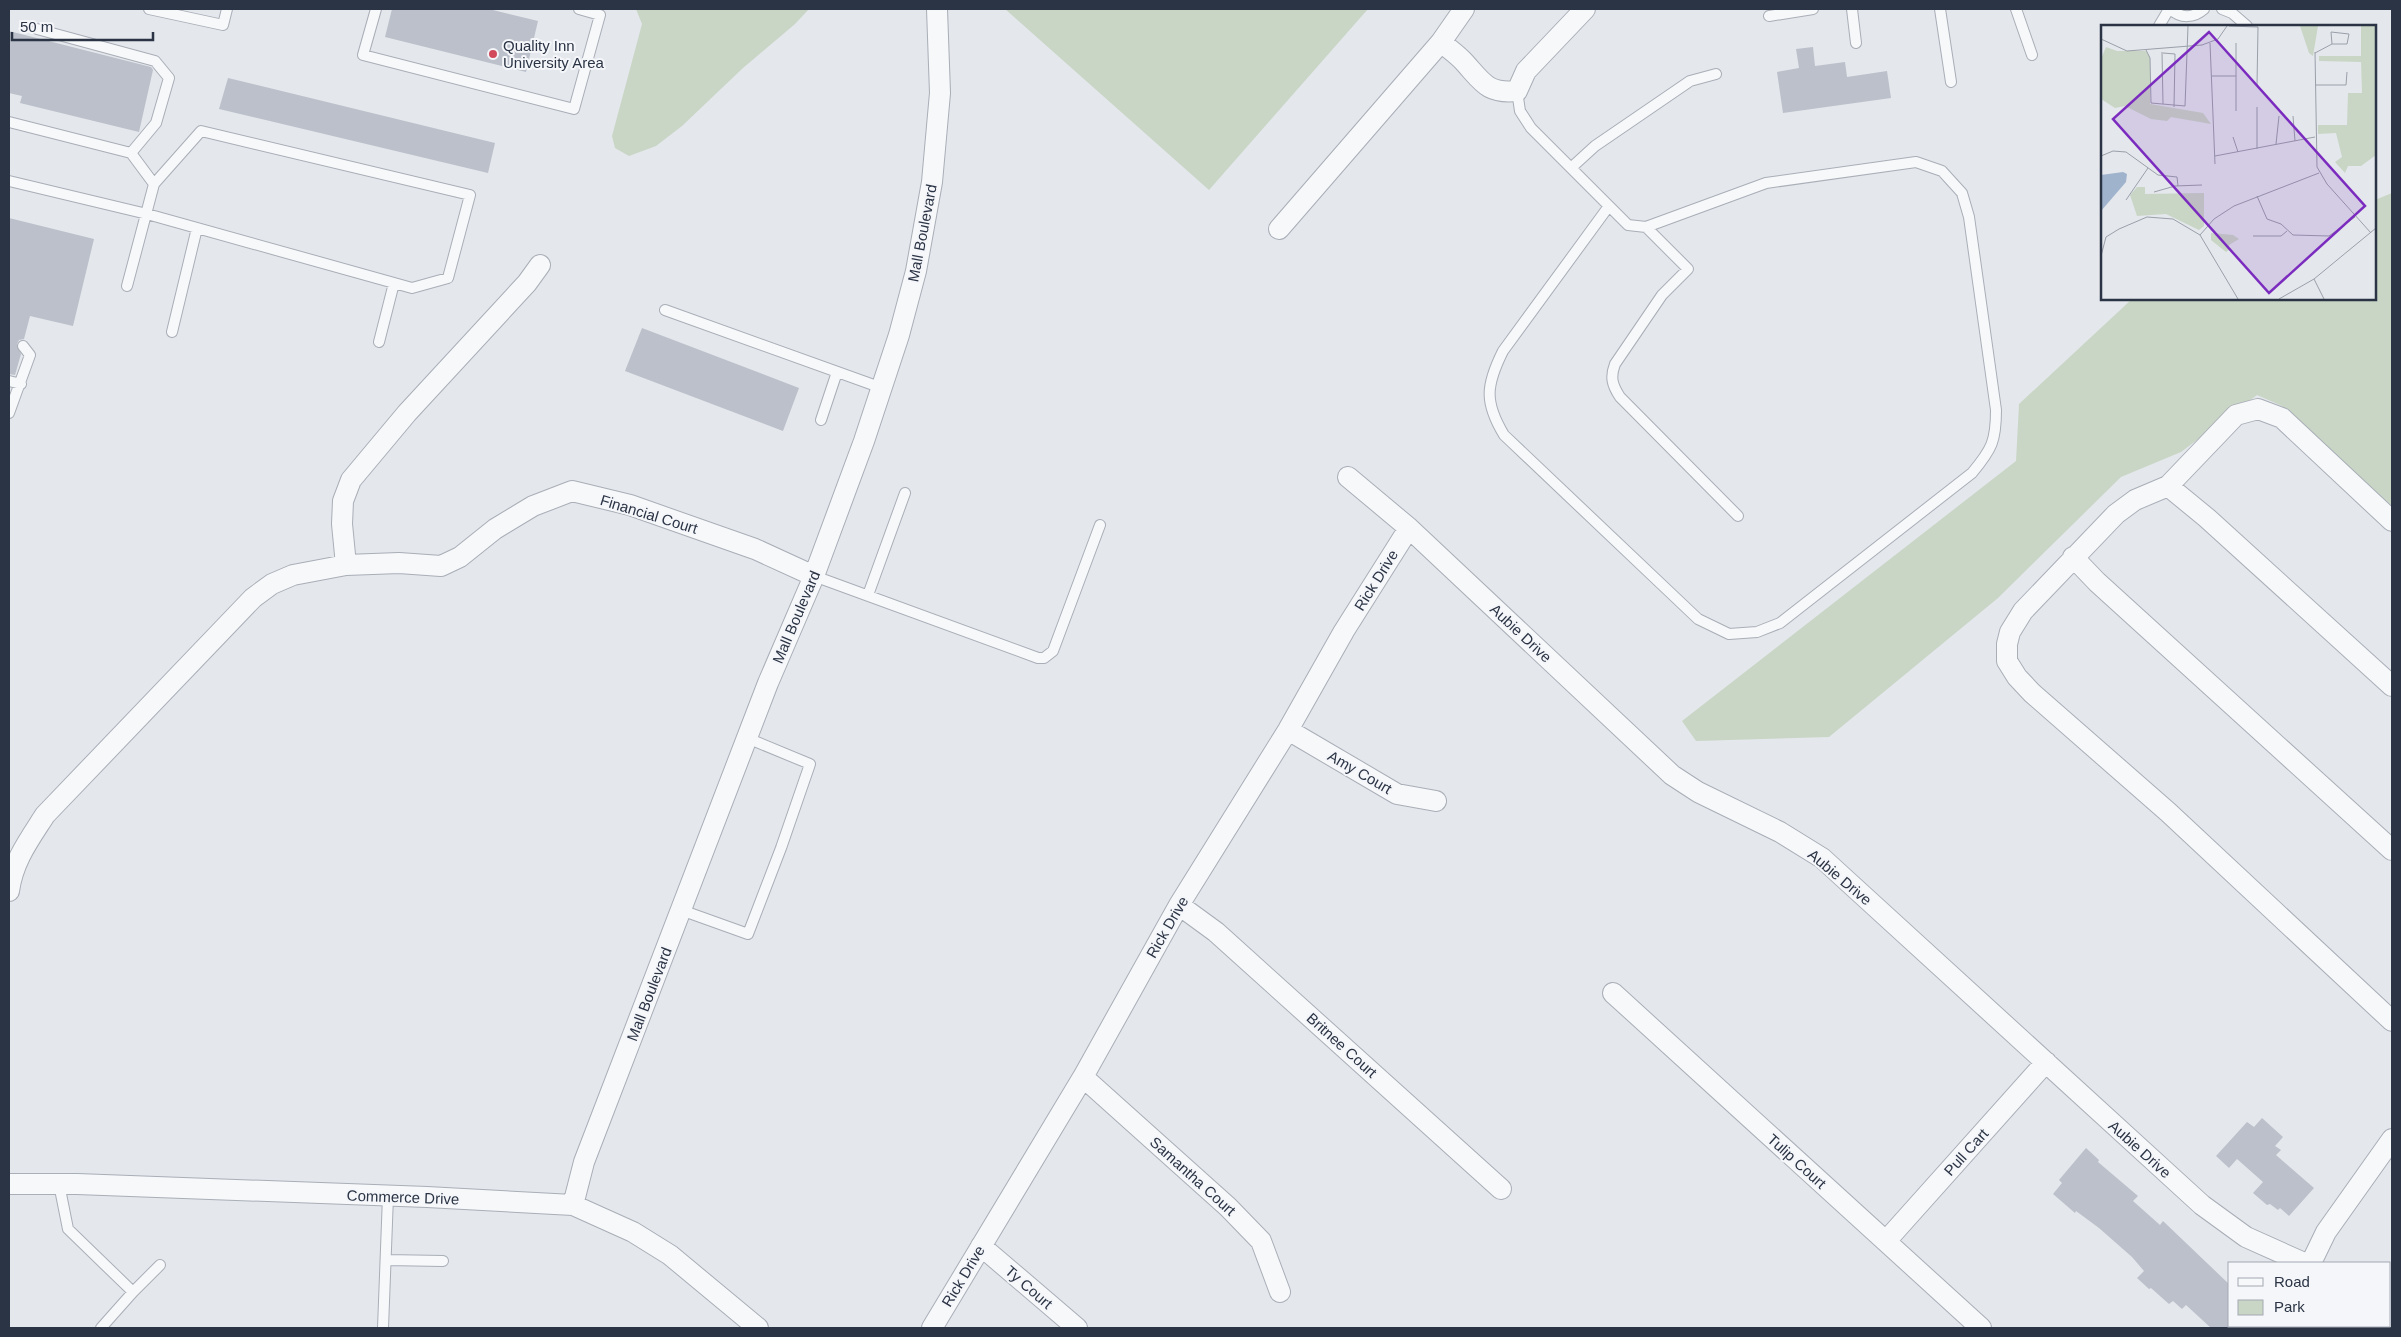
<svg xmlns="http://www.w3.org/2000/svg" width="2401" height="1337" font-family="Arial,sans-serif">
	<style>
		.green { fill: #c9d6c5 }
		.building { fill: #bbc0ca }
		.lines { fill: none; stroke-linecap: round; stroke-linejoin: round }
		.service-casing { stroke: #a9aeb7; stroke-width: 12 }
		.minor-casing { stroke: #a9aeb7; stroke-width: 22 }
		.service { stroke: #f7f8fa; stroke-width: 10 }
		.minor { stroke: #f7f8fa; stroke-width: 20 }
		.poi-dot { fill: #d1495b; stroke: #f4f6f9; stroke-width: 2 }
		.labels { text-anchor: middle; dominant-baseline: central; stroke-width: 4; stroke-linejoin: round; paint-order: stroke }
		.poi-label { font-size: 15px; fill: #2b3445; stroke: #f4f6f9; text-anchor: start }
		.street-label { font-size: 15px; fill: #2b3445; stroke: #f4f6f9 }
		.inset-road { fill: none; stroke: #9a9fa9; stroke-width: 1 }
		.view { fill: #7b2cbf; fill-opacity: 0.15; stroke: #7b2cbf; stroke-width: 2.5 }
		.inset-edge { fill: none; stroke: #2b3445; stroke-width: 2.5 }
	</style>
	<rect width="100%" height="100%" fill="#e4e7ec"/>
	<path class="green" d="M636 9H809L795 24 743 68 682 126 656 146 629 156 615 148 612 136 642 24Z
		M1005 9H1368L1209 190Z
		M2392 193V506L2282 406 2257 395 2181 452 2121 477 1998 598 1829 737 1696 741 1682 721 2016 461 2019 404 2132 299H2375V200Z"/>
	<path class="building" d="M392 9H489L538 21 526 72 385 37Z
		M9 31 151 67 153 70 139 132 20 103 22 96 9 93Z
		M1813 47 1815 66 1845 62 1847 77 1887 71 1891 98 1783 113 1777 72 1799 68 1796 49Z
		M228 78 495 143 488 173 219 109Z
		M9 218 94 239 73 326 30 316 24 339 19 340 17 344 21 354 15 375 9 374Z
		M642 328 799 388 783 431 625 371Z
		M2262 1118 2283 1137 2275 1146 2281 1150 2276 1155 2314 1188 2289 1216 2280 1208 2278 1210 2270 1204 2267 1205 2253 1193 2263 1182 2237 1159 2229 1168 2216 1156 2247 1122 2254 1127Z
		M2086 1148 2099 1160 2098 1162 2138 1196 2133 1201 2160 1225 2163 1221 2230 1285V1328H2211L2186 1305 2182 1309 2173 1301 2169 1304 2151 1288 2149 1289 2137 1278 2144 1271 2132 1257 2099 1228 2076 1211 2075 1213 2053 1194 2062 1183 2059 1180Z"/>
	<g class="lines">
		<g class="service-casing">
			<path id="service" d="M149 9 223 25 227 9
				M376 9 363 55 574 109 600 15 579 9
				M1852 9 1856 43
				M1940 9 1951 82
				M2016 9 2032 55
				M2170 9C2181 19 2194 18 2204 9
				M2222 9 2232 13 2247 26
				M1769 16 1813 9
				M2159 26 2169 9
				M37 29 155 61 169 78 156 123 131 153
				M1517 91 1520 111 1531 128 1628 225 1646 227 1766 183 1916 162 1942 171 1962 193 1969 217 1996 410C1996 441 1992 449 1972 473L1780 623 1757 632 1729 634 1698 619 1504 435C1484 402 1486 385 1503 351L1609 206
				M9 122 131 153 154 184
				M1572 167 1595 146 1690 81 1716 74
				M9 181 147 214 412 288 448 278 470 195 201 131 154 184 127 286
				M1646 227 1688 269 1662 295 1615 364C1610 377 1612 385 1620 397L1738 516
				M665 310 882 388
				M172 332 197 228
				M379 342 394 283
				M9 381 21 384
				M9 413 30 355 23 346
				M821 420 837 372
				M814 576 1038 658H1044L1053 651 1100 525
				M868 595 905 493
				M681 910 748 934 781 848 810 764 747 738
				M59 1184 68 1229 133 1292 160 1265
				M386 1260 443 1261
				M101 1328 133 1292
				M383 1328 388 1196"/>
		</g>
		<g class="minor-casing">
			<path id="minor" d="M1441 42C1449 49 1458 55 1465 63 1483 83 1488 94 1517 91L1526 71 1585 9
				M1279 229 1441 42 1464 9
				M1348 477 1409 528 1672 775 1698 792 1780 832 1822 858 2202 1205 2246 1237 2304 1263
				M2168 486 2207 518 2392 686
				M2392 521 2282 418 2258 409 2236 415 2168 486 2135 500 2116 514 2023 611 2010 632 2007 644V661L2017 677 2032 693 2168 812 2392 1021
				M2073 557 2097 582 2392 850
				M346 565 342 524 343 501 351 480 407 413 527 283 540 265
				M1288 730 1397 794 1436 801
				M9 891C13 861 29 840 45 815L253 598 272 584 293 575 346 565 399 563 441 566 460 557 495 529 533 506 572 491 630 505 755 549 814 576
				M1179 905 1216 932 1501 1189
				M1613 993 1981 1328
				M1083 1077 1228 1207 1261 1241 1280 1292
				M9 1184H77L427 1197 573 1205 633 1232 670 1255 758 1328
				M573 1205 584 1162 768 683 814 576 864 441 899 335 916 271 932 182 940 93 937 9
				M1886 1241 2046 1062
				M981 1246 1077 1328
				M2311 1263 2326 1232 2392 1139
				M932 1328 1083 1077 1179 905 1288 730 1344 631 1409 528
				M2295 1328V1326"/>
		</g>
		<use href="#service" class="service"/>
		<use href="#minor" class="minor"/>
	</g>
	<circle class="poi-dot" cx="493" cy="54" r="5"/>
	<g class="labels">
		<g class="poi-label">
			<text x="503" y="45">Quality Inn<tspan x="503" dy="17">University Area</tspan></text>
		</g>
		<g class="street-label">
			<text transform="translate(922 233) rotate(-79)">Mall Boulevard</text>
			<text transform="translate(649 514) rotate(17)">Financial Court</text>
			<text transform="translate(1376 580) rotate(-58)">Rick Drive</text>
			<text transform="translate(796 617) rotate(-67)">Mall Boulevard</text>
			<text transform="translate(1521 633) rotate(43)">Aubie Drive</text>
			<text transform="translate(1360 772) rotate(30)">Amy Court</text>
			<text transform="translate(1840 877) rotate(40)">Aubie Drive</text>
			<text transform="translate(1167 927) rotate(-60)">Rick Drive</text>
			<text transform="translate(649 994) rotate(-69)">Mall Boulevard</text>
			<text transform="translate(1342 1045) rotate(42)">Britnee Court</text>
			<text transform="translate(2140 1149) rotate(42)">Aubie Drive</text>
			<text transform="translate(1966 1152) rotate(-48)">Pull Cart</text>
			<text transform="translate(1797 1161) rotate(42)">Tulip Court</text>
			<text transform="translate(1193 1176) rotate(42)">Samantha Court</text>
			<text transform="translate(403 1197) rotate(2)">Commerce Drive</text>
			<text transform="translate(963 1276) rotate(-59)">Rick Drive</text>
			<text transform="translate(1029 1287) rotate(41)">Ty Court</text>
		</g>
	</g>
	<g transform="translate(2101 25)">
		<rect width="275" height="275" fill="#e4e7ec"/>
		<path d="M199 1H217L212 31 208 28ZM260 1H275V130L260 141H247L244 148 234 137 241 132 235 108 217 109V100H246L247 68H261L260 37 218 36V31H260ZM5 22 16 26H45L49 32V79L102 88 110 99 70 92 66 96 50 94 24 81 14 83 0 74V34ZM36 162H44V169L103 168V201L98 205 65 189 36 191 29 170ZM110 208 132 210 138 214 128 220V225L125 227 110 215Z" fill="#c9d6c5"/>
		<path d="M22 147 26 149 25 157 0 186V150Z" fill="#9fb4cc"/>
		<path class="inset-road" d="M128 1 157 2 156 60M0 14 26 26 101 20 117 14 126 1M109 18 114 139M45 25 49 33 50 78 84 81 87 1M61 27 62 79M214 27 216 142 226 159 270 208M62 28 74 29 73 82M214 28 231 19H246L248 9 230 7 231 19M111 51H135M214 60H245L246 47M156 82V124M135 86V18M192 91 194 116M132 112 137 127M175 119 178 91M0 131 12 126 25 127 57 150 76 152 77 161M114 131 214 112M53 167 74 161 101 160M156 171 166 194 180 199 192 210 228 211 254 192M25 175 47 143M99 210 113 194 133 181 218 148M152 211H180L186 206M0 231 5 212 18 204 46 192 72 194 99 210 137 274M213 254 223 274M178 274 213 254 275 203"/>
		<path class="view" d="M108 7 264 181 168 268 12 94Z"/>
		<rect width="275" height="275" class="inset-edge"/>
	</g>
	<rect width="2401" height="1337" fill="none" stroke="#2b3445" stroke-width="20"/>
	<rect x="2228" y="1262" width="162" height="65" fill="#f4f6f9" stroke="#a4a8b1"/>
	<rect x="2238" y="1278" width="25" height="8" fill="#f7f8fa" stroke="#a4a8b1"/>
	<text x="2274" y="1287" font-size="15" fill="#2b3445">Road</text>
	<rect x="2238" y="1300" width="25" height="15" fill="#c9d6c5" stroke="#a4a8b1"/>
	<text x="2274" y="1312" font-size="15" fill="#2b3445">Park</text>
	<path d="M12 32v8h141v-8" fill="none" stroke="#2b3445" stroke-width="2.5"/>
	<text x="20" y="32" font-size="15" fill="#2b3445" stroke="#f4f6f9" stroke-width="4" paint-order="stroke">50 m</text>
</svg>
